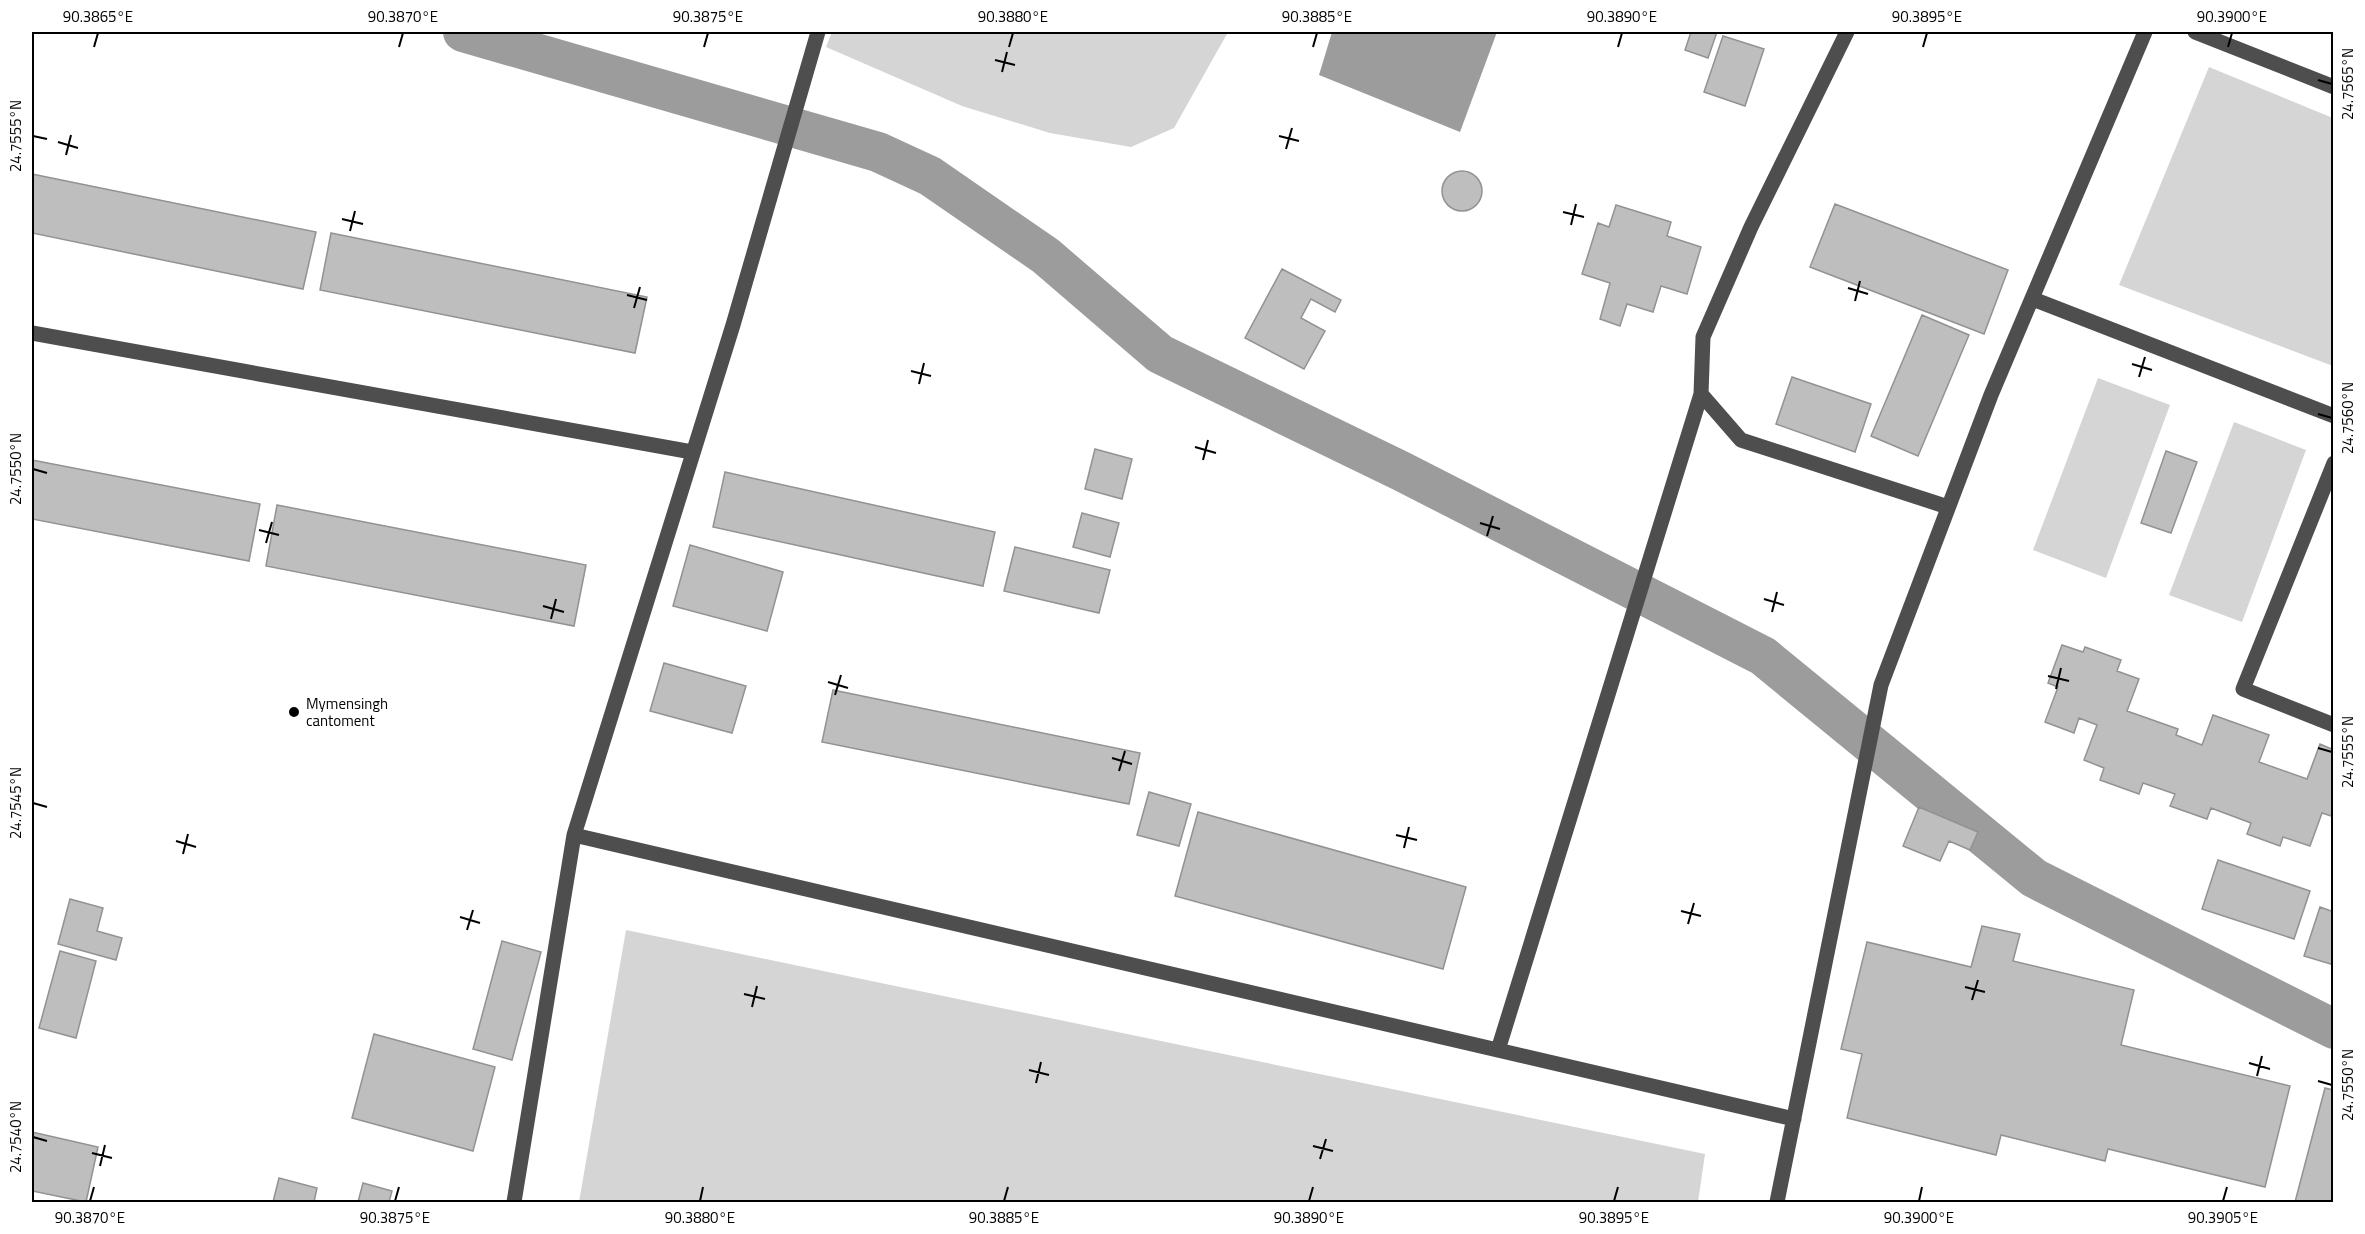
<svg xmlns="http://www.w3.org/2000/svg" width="2365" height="1234" font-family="'Titillium Web',sans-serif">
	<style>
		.green { fill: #d5d5d5 }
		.water { fill: #9c9c9c }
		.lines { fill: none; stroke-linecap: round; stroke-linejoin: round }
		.canal { stroke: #9c9c9c; stroke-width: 40 }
		.building { fill: #bebebe; stroke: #929292; stroke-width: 1.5 }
		.minor { stroke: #4e4e4e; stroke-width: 15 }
		.ticks { fill: none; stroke: #000; stroke-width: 2 }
		.poi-dot { fill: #000; stroke: #fff; stroke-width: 2 }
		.labels { text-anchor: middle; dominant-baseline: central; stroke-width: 4.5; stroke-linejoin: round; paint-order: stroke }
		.poi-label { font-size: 15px; fill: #000; stroke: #fff; text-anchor: start }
		.neatline { fill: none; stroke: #000; stroke-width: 2 }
		.ticks-label { font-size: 15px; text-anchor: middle; fill: #000 }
	</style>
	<rect width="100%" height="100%" fill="#fff"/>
	<path class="green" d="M832 32H1228L1174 128 1131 147 1050 133 962 106 826 47Z
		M2209 67 2333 118V366L2119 285Z
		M2098 378 2170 405 2106 578 2033 550Z
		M2234 422 2306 450 2242 622 2169 595Z
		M626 930 1705 1154 1698 1202H579Z"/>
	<path class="water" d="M1332 32H1497L1460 132 1319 75Z"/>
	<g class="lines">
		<path class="canal" d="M463 32 878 152 930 176 1046 256 1160 354 1401 471 1763 656 2034 878 2334 1029"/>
	</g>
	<path class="building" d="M1691 32H1717L1708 58 1685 50Z
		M1723 36 1764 49 1745 106 1704 92Z
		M1442 191a20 20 0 1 1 40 0a20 20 0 1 1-40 0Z
		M32 174 316 232 303 289 32 233Z
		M1835 204 2008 270 1984 334 1810 267Z
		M1616 205 1671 222 1667 236 1701 247 1687 294 1661 286 1653 312 1627 304 1620 326 1600 319 1610 283 1582 274 1598 223 1609 227Z
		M331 233 647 297 635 353 320 290Z
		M1282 269 1341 300 1335 312 1311 299 1301 318 1325 331 1304 369 1245 338Z
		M1922 315 1969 335 1918 456 1871 436Z
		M1792 377 1871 404 1855 452 1776 424Z
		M1095 449 1132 459 1122 499 1085 489Z
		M2166 451 2197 462 2171 533 2141 523Z
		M32 460 260 504 249 561 32 519Z
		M725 472 995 532 983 586 713 527Z
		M277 505 586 565 574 626 266 566Z
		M1082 513 1119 523 1110 557 1073 547Z
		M690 545 783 572 767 631 673 606Z
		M1015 547 1110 570 1099 613 1004 591Z
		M2062 645 2083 652 2085 647 2121 660 2117 671 2139 679 2127 711 2178 729 2176 735 2202 745 2213 715 2269 735 2259 762 2307 779 2320 744 2334 750V817L2322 813 2310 846 2283 837 2280 846 2247 834 2251 823 2211 808 2207 819 2170 806 2175 794 2143 783 2139 794 2100 780 2104 768 2084 760 2097 725 2079 718 2074 733 2045 722 2058 687 2048 683Z
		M664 663 746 686 732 733 650 711Z
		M833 690 1140 753 1129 804 822 742Z
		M1149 792 1191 804 1179 846 1137 835Z
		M1919 807 1978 832 1970 850 1949 841 1940 861 1903 846Z
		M1198 812 1466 887 1443 969 1175 896Z
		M2218 860 2310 891 2294 939 2202 909Z
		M70 899 103 908 97 931 122 938 116 960 58 944Z
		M2320 907 2334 912V965L2304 956Z
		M1982 926 2020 934 2013 961 2134 990 2121 1045 2290 1086 2265 1187 2108 1149 2105 1161 2001 1135 1996 1155 1847 1118 1862 1054 1841 1049 1867 942 1971 967Z
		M502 941 541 952 512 1060 473 1049Z
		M60 951 96 961 76 1038 39 1028Z
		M374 1034 495 1067 473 1151 352 1118Z
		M2325 1088 2334 1090V1202H2295Z
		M32 1132 98 1147 86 1202 32 1191Z
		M279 1178 317 1188 314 1202H273Z
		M363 1183 392 1191 389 1202H358Z"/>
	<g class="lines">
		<path class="minor" d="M1847 32 1751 227 1703 337 1701 394 1741 440 1948 507
			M2195 32 2334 87
			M2033 299 2334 416
			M32 333 692 452
			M2334 463 2243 689 2334 725
			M574 835 1794 1119
			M1498 1050 1701 394
			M514 1202 574 835 733 325 818 32
			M1777 1202 1881 685 1991 395 2145 32"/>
	</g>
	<path class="ticks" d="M94 47 98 33M399 47 403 33M704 47 708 33M1009 47 1013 33M1313 47 1317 33M1618 47 1622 33M1923 47 1927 33M2228 47 2232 33M995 60 1015 65M1002 72 1007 52M2318 80 2332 84M33 136 47 139M1279 136 1299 141M58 142 78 148M1286 149 1292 128M66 155 71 135M1563 212 1584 217M342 219 363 224M1571 225 1576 204M350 231 355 211M1848 288 1868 294M627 295 647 300M1855 301 1860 281M634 308 640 287M2132 364 2152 370M911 371 931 376M2139 377 2145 357M919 384 924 363M2318 414 2332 418M1195 447 1216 453M1203 460 1208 440M33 469 47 473M1480 523 1500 529M259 530 279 535M1487 536 1493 516M266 543 272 522M1764 599 1784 605M543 606 564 612M1772 612 1777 592M551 619 556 599M2048 676 2069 681M828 682 848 688M2056 689 2061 668M835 695 841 675M2318 748 2332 752M1112 758 1132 764M1119 771 1125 751M33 803 47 807M1396 835 1417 840M176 841 196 847M1404 848 1409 827M183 854 188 834M1681 911 1701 916M460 917 480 923M1688 924 1694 903M467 930 473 910M1965 987 1985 992M744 994 765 999M1972 1000 1978 980M752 1007 757 986M2249 1063 2270 1069M1029 1070 1049 1075M2257 1076 2262 1056M2318 1081 2332 1085M1036 1083 1041 1062M33 1137 47 1141M1313 1146 1333 1151M92 1153 112 1158M1320 1159 1326 1139M100 1166 105 1145M90 1201 94 1187M395 1201 399 1187M700 1201 703 1187M1004 1201 1008 1187M1309 1201 1313 1187M1614 1201 1618 1187M1919 1201 1922 1187M2223 1201 2227 1187"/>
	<circle class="poi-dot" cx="294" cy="712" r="6"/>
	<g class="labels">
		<g class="poi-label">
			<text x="306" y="703">Mymensingh<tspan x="306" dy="17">cantoment</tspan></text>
		</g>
	</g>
	<rect width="2365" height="1234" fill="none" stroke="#ffffff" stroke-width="66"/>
	<rect x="33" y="33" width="2299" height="1168" class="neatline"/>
	<g class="ticks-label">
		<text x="98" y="22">90.3865°E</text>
		<text x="403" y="22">90.3870°E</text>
		<text x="708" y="22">90.3875°E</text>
		<text x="1013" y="22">90.3880°E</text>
		<text x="1317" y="22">90.3885°E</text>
		<text x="1622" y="22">90.3890°E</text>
		<text x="1927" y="22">90.3895°E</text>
		<text x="2232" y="22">90.3900°E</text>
		<text transform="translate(2348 84) rotate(-90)" y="5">24.7565°N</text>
		<text transform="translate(16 136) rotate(-90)" y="5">24.7555°N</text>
		<text transform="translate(2348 418) rotate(-90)" y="5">24.7560°N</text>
		<text transform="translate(16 469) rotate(-90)" y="5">24.7550°N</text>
		<text transform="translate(2348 752) rotate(-90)" y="5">24.7555°N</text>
		<text transform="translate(16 803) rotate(-90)" y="5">24.7545°N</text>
		<text transform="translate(2348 1085) rotate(-90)" y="5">24.7550°N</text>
		<text transform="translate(16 1137) rotate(-90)" y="5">24.7540°N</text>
		<text x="90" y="1223">90.3870°E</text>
		<text x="395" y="1223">90.3875°E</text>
		<text x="700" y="1223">90.3880°E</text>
		<text x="1004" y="1223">90.3885°E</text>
		<text x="1309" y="1223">90.3890°E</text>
		<text x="1614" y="1223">90.3895°E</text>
		<text x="1919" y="1223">90.3900°E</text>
		<text x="2223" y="1223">90.3905°E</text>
	</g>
</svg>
